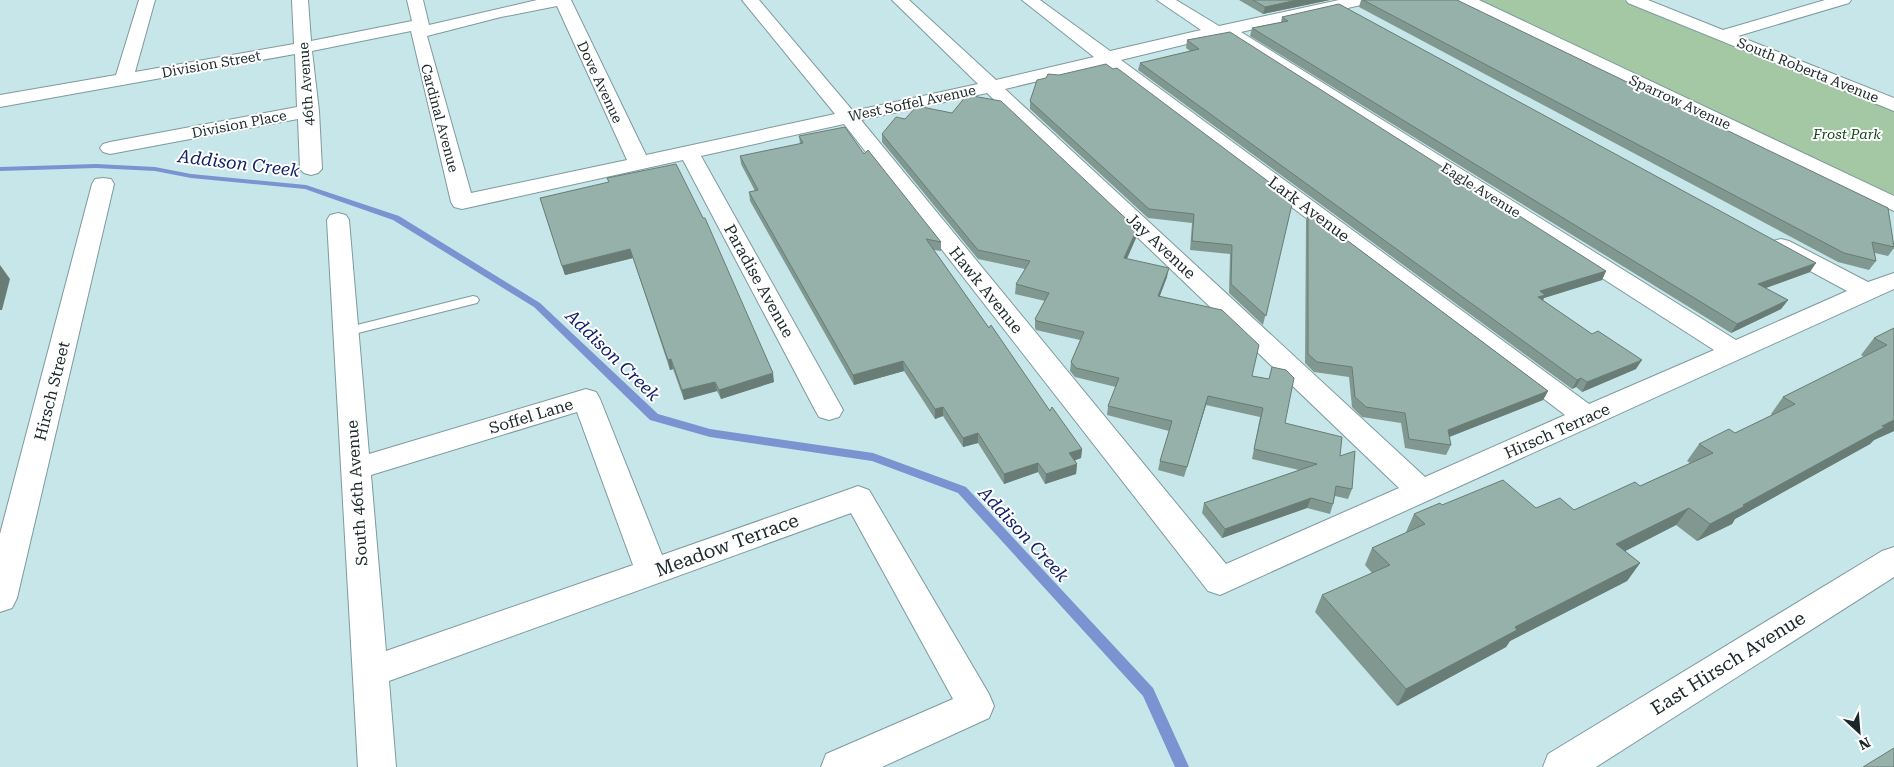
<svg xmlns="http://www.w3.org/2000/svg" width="1894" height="767" font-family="'Roboto Serif',serif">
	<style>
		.green { fill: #a5c8a4 }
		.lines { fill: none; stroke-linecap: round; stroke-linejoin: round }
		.stream { fill: #7b93d0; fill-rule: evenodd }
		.service-casing { stroke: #7d9a9e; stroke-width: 2 }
		.minor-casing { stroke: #7d9a9e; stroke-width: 2 }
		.service { fill: #fff; fill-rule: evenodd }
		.minor { fill: #fff; fill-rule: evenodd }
		.wall { fill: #819891 }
		.shaded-wall { fill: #697c76 }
		.building { fill: #96b1a9; stroke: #697c76 }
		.labels { text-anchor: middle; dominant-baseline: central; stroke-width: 4; stroke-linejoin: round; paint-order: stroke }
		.far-street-label { font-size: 14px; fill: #1b2728; stroke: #fff }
		.far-park-label { font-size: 14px; font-style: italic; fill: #114a17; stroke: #fff }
		.street-label { font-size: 16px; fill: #1b2728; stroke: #fff }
		.water-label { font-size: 18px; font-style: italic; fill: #122269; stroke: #fff }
		.near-street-label { font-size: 19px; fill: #1b2728; stroke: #fff }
	</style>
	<rect width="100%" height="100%" fill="#c7e6ea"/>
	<path class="green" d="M1470 0H1623L1894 110V200Z"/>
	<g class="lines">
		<path class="stream" d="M96 164 155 167 191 174 306 185 399 216 540 303 658 414 710 429 873 453 966 487 1153 688 1189 767H1175L1143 696 958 493 872 461 710 437 650 420 534 307 393 220 333 199 305 189 191 178 155 171 96 168 0 171V167Z"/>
		<g class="service-casing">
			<path id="service" d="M473 296 477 297 479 300 477 303 346 336 340 332 341 329Z"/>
		</g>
		<g class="minor-casing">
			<path id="minor" d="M139 0H155L135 72 294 44 292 0H308L311 41 412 21 407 0H423L429 25 537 0H571L646 155 835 114 742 0H759L853 111 978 84 892 0H909L996 80 1094 57 1022 0H1040L1110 51 1201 30 1157 0H1176L1219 26 1339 0H1369L1361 5 1241 32 1736 340 1847 291 1773 251 1769 246 1773 241 1781 239 1789 241 1868 282 1894 273V289L1220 595 1208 591 844 124 701 156 843 410 839 417 829 420 819 417 815 410 683 160 462 209 454 207 451 202 411 31 312 51 319 111 322 169 318 173 311 175 304 173 300 169 298 119 110 154 103 152 100 148 103 144 110 142 297 107 295 54 0 107V95L116 75ZM557 6 627 160 471 193 427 36 501 17ZM1224 35 1714 350 1589 404 1121 60ZM1105 65 1565 415 1425 477 1005 89ZM987 93 1399 488 1226 564 861 120Z
				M1458 0H1479L1894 196V211L1460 3Z
				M1626 0H1648L1723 30 1825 0H1851L1849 3 1738 36 1894 98V111L1628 3Z
				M103 178 111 179 114 184 17 598 12 608 0 612V534L92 184 95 179Z
				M338 213 346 215 349 220 369 454 586 389 596 392 600 399 662 555 847 490 858 486 869 490 989 694 994 706 989 718 882 767H821L826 754 953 699 851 513 389 681 396 767H358L327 220 330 215ZM577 412 633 565 386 651 371 475Z
				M1894 547V577L1596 767H1543L1548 754 1882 551Z"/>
		</g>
		<use href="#service" class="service"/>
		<use href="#minor" class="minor"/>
	</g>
	<path class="wall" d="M1239 0H1330L1263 14Z
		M1361 0H1457L1894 244V248L1888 256 1875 253 1876 261 1869 270 1838 262 1359 7Z
		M1282 17 1810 272 1766 288 1788 300 1781 309 1731 333 1250 36 1252 28 1281 22Z
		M1187 40 1606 271 1602 280 1544 298 1543 300 1636 369 1582 392 1576 387 1572 389 1138 70 1140 63 1190 51 1186 48Z
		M1030 101 1293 200 1263 325 1229 293 1230 254 1190 250 1192 223 1148 218 1030 109Z
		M882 134 1137 229 1136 238 1127 259 1167 277 1160 296 1252 376 1269 379 1272 367 1285 423 1340 456 1352 489 1348 499 1335 496 1333 504 1330 514 1307 508 1222 538 1202 513 1204 503 1299 470 1252 459 1260 417 1206 405 1184 477 1158 470 1160 461 1169 431 1107 415 1108 406 1116 387 1075 377 1070 371 1071 362 1080 340 1036 330 1035 328V319L1045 301 1015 294 1016 284 1025 269 978 259 882 142Z
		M799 136 864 154 941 242V251L934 250 989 328 1050 411 1082 449 1081 458 1075 460 1077 464 1076 474 1045 484 1038 472 1004 484 978 443 963 447 943 416 935 419 904 371 854 385 750 201 749 192 755 191 741 164 740 156 800 144Z
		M608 183 774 382 721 399 717 391 684 400 673 369 670 370 633 258 565 275 540 198Z
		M1308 211 1548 391 1543 400 1449 437 1451 445 1446 455 1405 448 1401 423 1362 417 1352 407 1349 377 1314 372 1305 363 1306 220Z
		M1894 328V431L1874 440 1870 444 1735 519 1732 524 1697 541 1676 525 1625 551 1640 563 1627 581 1510 641 1506 647 1397 706 1315 612 1322 595 1372 573 1365 565 1372 548 1407 532H1406L1414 514 1442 505 1574 510 1640 486 1690 463 1687 461 1699 444 1735 433 1772 415 1771 414 1783 397 1864 357 1861 355 1874 338Z"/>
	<path class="shaded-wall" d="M1297 0H1330L1263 14 1265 7Z
		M1137 229 1136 238 1123 267 1124 258Z
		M630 249 633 258 565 275 562 266Z
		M1816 263 1810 272 1752 293 1758 284Z
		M0 265 10 279 2 310H0Z
		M1169 268 1167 277 1156 305 1158 296Z
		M1606 271 1602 280 1544 298 1541 304 1534 307 1540 291Z
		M1788 300 1781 309 1731 333 1737 324Z
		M671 359 673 369 670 370 668 360Z
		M1642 360 1636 369 1582 392 1587 382Z
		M903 361 904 371 854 385 853 375Z
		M773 373 774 382 721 399 719 390Z
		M1581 378 1576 387 1572 389 1577 380Z
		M715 382 717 391 684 400 682 390Z
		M1548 391 1543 400 1444 439 1448 430Z
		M1208 396 1206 405 1184 477 1187 467Z
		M943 407V416L935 419V409Z
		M1894 420V431L1874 440 1870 444 1735 519 1732 524 1697 541 1710 524 1882 426Z
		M978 433V443L963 447V438Z
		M1082 449 1081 458 1068 463 1069 453Z
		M1038 463V472L1004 484V474Z
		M1077 464 1076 474 1045 484 1046 474Z
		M1311 498 1307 508 1222 538 1225 529Z
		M1689 508 1676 525 1604 562 1616 544Z
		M1640 563 1627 581 1510 641 1506 647 1397 706 1406 689 1515 627Z"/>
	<path class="building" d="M1253 0H1297L1265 7Z
		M1363 0H1457L1888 208 1894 247 1872 242 1876 261 1844 253Z
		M1339 4 1816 263 1758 284 1788 300 1737 324 1252 28 1288 21 1282 17Z
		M1230 32 1606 271 1540 291 1545 295 1538 297 1592 334 1598 331 1642 360 1587 382 1581 378 1577 380 1140 63 1199 49 1187 40Z
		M1106 64 1113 69 1117 68 1293 200 1266 316 1231 284 1232 245 1192 241 1194 214 1149 209 1030 101 1037 80 1046 78 1048 74 1059 75Z
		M967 95 1001 101 1137 229 1124 258 1169 268 1158 296 1222 310 1259 345 1252 376 1269 379 1272 367 1286 370 1294 378 1285 423 1342 437 1340 456 1355 451 1352 489 1336 486 1333 504 1311 498 1225 529 1204 503 1317 464 1254 449 1263 408 1208 396 1187 467 1160 461 1172 421 1108 406 1119 378 1076 368 1071 362 1084 332 1037 321 1035 319 1049 293 1016 284 1030 261 978 250 882 134 896 117 905 119 917 106 952 113Z
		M845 127 864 154 868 150 941 242 926 239 989 328 991 325 1050 411 1052 407 1082 449 1069 453 1077 464 1046 474 1038 463 1004 474 978 433 963 438 943 407 935 409 903 361 853 375 749 192 758 190 740 156 803 143 799 136Z
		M676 164 703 218H705L773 373 719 390 715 382 682 390 671 359 668 360 630 249 562 266 540 198 609 182 607 178Z
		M1308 211 1548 391 1448 430 1451 445 1409 439 1405 413 1366 407 1355 397 1352 367 1317 362 1308 354Z
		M1894 328V420L1882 426 1885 427 1743 505 1745 506 1710 524 1689 508 1616 544 1640 563 1515 627 1517 630 1406 689 1322 595 1390 565 1372 548 1425 524 1414 514 1440 503 1442 505 1503 480 1536 508 1560 498 1574 510 1635 482 1640 486 1713 453 1699 444 1729 429 1735 433 1795 404 1783 397 1887 345 1874 338Z
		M1894 748V767H1863Z"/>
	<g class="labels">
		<g class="far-street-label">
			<text transform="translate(211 64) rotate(-10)">Division Street</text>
			<text transform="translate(1808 70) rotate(22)">South Roberta Avenue</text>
			<text transform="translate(600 82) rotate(65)">Dove Avenue</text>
			<text transform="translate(306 84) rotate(-94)">46th Avenue</text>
			<text transform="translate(1680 102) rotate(25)">Sparrow Avenue</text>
			<text transform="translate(912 103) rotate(-12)">West Soffel Avenue</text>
			<text transform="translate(440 118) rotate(75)">Cardinal Avenue</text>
			<text transform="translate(239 124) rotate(-11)">Division Place</text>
			<text transform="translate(1481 190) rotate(32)">Eagle Avenue</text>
		</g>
		<g class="far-park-label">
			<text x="1847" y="134">Frost Park</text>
		</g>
		<g class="street-label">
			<text transform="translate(1309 209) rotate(37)">Lark Avenue</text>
			<text transform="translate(1161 246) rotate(43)">Jay Avenue</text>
			<text transform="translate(759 281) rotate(61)">Paradise Avenue</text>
			<text transform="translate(986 290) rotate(51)">Hawk Avenue</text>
			<text transform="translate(52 391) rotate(-76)">Hirsch Street</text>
			<text transform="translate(531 416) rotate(-17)">Soffel Lane</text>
			<text transform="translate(1557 431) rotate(-24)">Hirsch Terrace</text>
			<text transform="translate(357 493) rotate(-94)">South 46th Avenue</text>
		</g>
		<g class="water-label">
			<text transform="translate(239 163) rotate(7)">Addison Creek</text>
			<text transform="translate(613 355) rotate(44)">Addison Creek</text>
			<text transform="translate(1024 534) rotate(47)">Addison Creek</text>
		</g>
		<g class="near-street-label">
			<text transform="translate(727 545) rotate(-20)">Meadow Terrace</text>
			<text transform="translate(1728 663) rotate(-32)">East Hirsch Avenue</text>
		</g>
	</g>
	<g transform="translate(1859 732) rotate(154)" stroke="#ffffff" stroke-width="4" paint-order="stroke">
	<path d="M0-4L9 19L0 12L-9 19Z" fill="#1b2728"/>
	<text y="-8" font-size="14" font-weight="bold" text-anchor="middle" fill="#1b2728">N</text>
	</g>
</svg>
